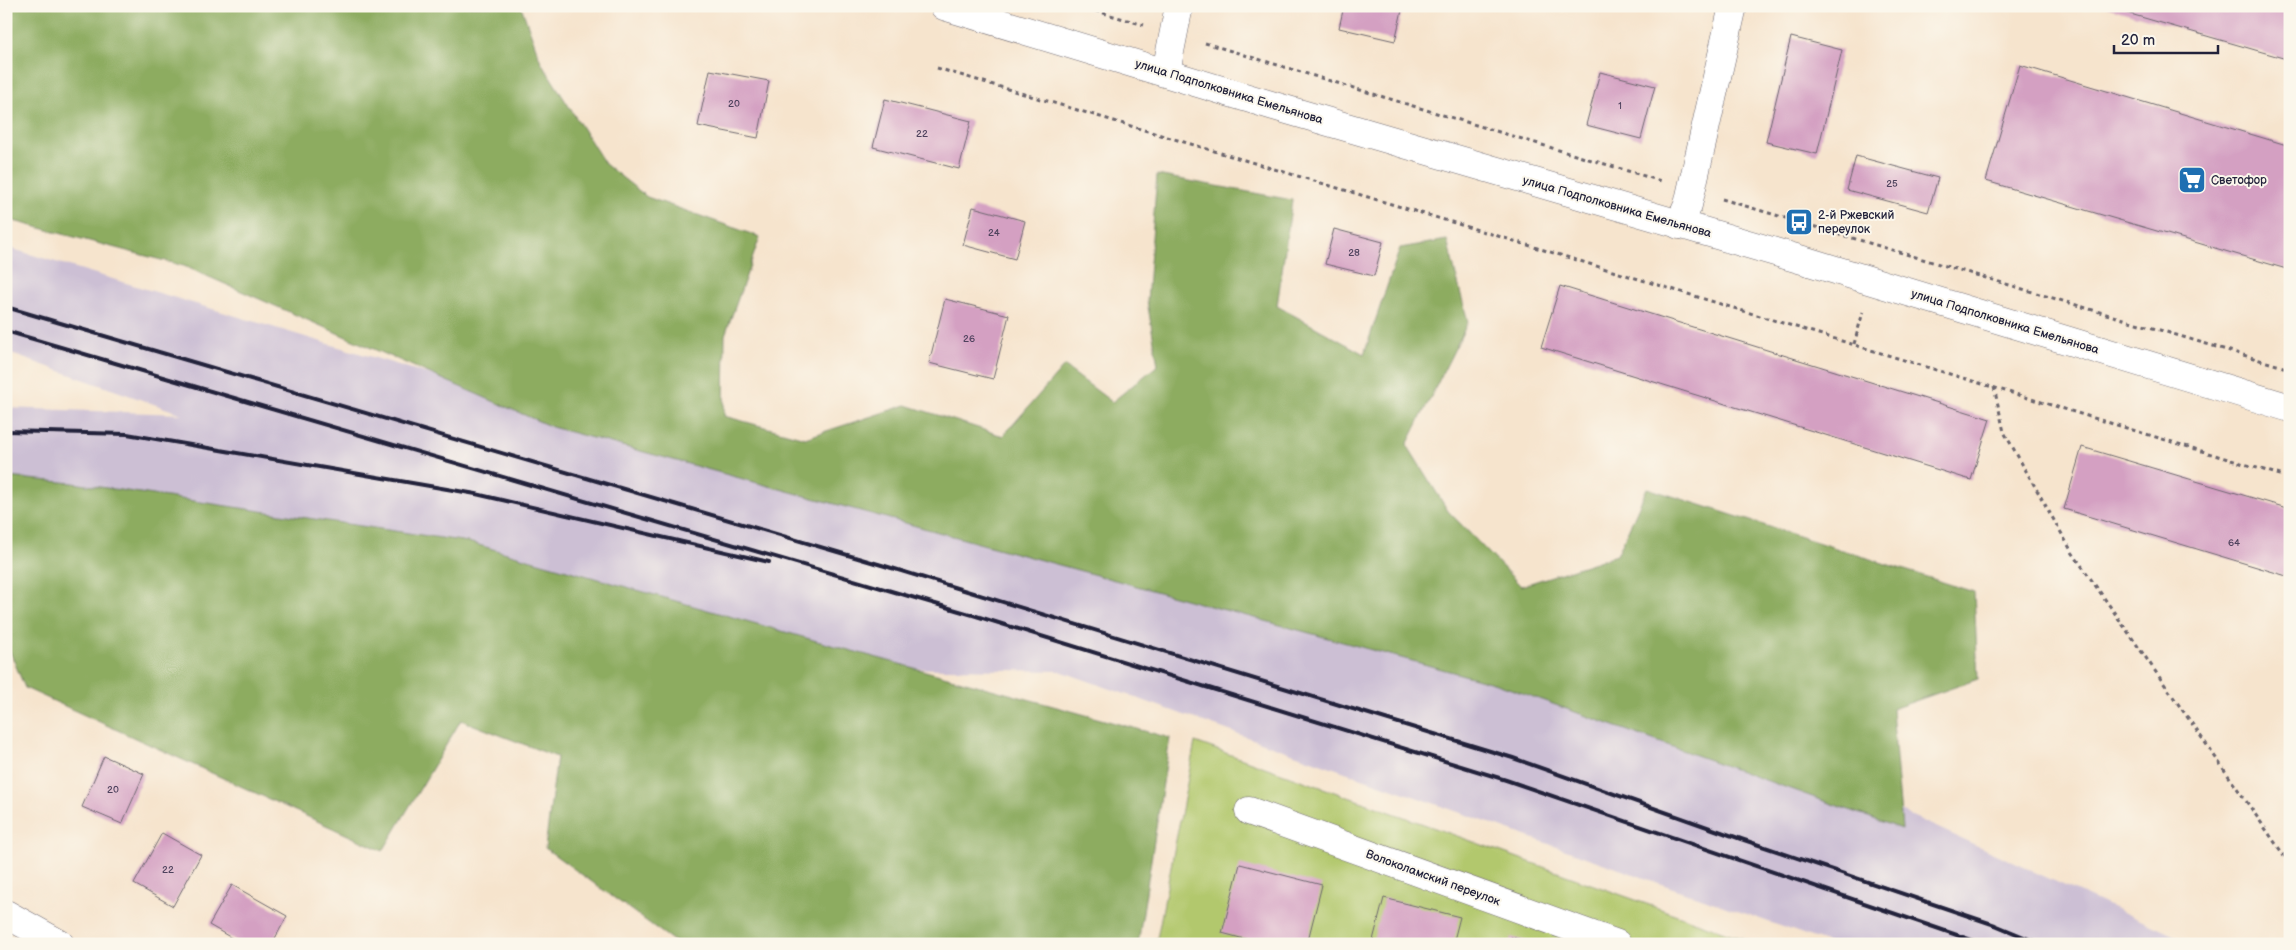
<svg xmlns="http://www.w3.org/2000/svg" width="2296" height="950" font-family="'Balsamiq Sans',sans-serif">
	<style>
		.industrial { fill: #ccbfd4 }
		.green { fill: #b2c86d; stroke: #6a7554 }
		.forest { fill: #8dac60; stroke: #58674e }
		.building { fill: #d4a0c2 }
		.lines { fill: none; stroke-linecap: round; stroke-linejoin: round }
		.minor-casing { stroke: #6c666e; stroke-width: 29 }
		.major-casing { stroke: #6c666e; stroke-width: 29 }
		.path { stroke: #6c666e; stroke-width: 3; stroke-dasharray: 4 4; stroke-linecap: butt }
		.minor { stroke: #fff; stroke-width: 28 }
		.major { stroke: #fff; stroke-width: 28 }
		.rail { stroke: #22223b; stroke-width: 4 }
		.labels { text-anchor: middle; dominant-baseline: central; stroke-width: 4; stroke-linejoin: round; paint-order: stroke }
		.number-label { font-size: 10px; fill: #4e425d }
		.street-label { font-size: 12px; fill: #22223b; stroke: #fbf7ec }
		.poi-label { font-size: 12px; fill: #22223b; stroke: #fbf7ec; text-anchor: start }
	</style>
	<rect width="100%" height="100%" fill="#fbf7ec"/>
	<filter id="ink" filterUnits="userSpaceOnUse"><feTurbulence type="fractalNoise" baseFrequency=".02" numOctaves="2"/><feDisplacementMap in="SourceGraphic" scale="10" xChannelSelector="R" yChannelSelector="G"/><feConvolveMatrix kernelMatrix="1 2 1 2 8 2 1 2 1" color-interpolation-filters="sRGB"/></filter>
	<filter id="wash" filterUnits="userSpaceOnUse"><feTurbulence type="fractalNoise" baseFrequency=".0096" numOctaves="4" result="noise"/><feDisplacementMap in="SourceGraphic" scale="20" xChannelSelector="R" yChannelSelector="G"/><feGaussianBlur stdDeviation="1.12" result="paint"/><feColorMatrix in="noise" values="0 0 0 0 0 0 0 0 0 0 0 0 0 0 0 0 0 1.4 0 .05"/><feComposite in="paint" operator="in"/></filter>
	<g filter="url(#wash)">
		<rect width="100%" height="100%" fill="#f6e4cd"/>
		<path class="industrial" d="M6 247 861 504 1760 747 2193 944H1831L1060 671 893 668 6 519V408L182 414 6 352Z"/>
		<path class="green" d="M1195 742 1758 944H1156Z"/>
		<path class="forest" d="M6 6H521L541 62 605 164 647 197 760 237 725 335 724 416 805 438 906 405 1003 436 1064 366 1112 402 1158 365 1147 301 1157 175 1292 200 1277 306 1364 354 1400 248 1447 240 1468 322 1407 445 1448 511 1521 586 1617 555 1647 488 1974 592 1978 679 1892 709 1902 829 1497 684 552 427 184 266 6 219Z
			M6 477 73 483 468 542 845 649 1170 738 1138 944H678L545 848 557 757 461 720 383 851 25 688 6 642Z"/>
		<g id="blocks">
			<path class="building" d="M1344 6H1403L1395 41 1339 28Z
				M2290 6V60L2106 7V6Z
				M1791 37 1842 50 1817 154 1766 142Z
				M2020 65 2290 146V270L1986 181Z
				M710 70 769 81 758 138 698 126Z
				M1600 72 1655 86 1641 139 1586 125Z
				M885 99 971 121 959 169 873 147Z
				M1856 156 1938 178 1928 212 1847 190Z
				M973 207 1025 221 1015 259 963 245Z
				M1334 229 1383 242 1374 276 1325 264Z
				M1560 286 1990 419 1971 480 1541 347Z
				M945 299 1009 315 993 379 929 363Z
				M2082 447 2290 509V577L2064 509Z
				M104 756 144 774 122 824 82 807Z
				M162 833 201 855 173 906 134 884Z
				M1240 864 1322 885 1307 944H1263L1222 933Z
				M232 885 287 916 272 944H242L209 925Z
				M1384 898 1460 917 1453 944H1372Z
				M1511 937 1533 943V944H1509Z"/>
		</g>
	</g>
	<g filter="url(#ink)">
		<use href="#blocks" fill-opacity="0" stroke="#6c666e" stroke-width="1"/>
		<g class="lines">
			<g class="minor-casing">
				<path id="minor" d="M1166 72 1179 6
					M1679 225 1688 205 1733 6
					M1249 811 1617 944
					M6 914 60 944"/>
			</g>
			<g class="major-casing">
				<path id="major" d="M944 6 1274 106 1806 261 2290 408"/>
			</g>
			<path class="path" d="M1080 6 1144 25
				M1205 43 1661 181
				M937 68 1498 236 2290 478
				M1722 199 2290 369
				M1854 344 1863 312
				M1994 387 2004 432 2072 552 2290 864"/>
			<use href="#minor" class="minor"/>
			<use href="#major" class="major"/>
			<path class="rail" d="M6 307 885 566 1513 758 1741 839 1995 925 2041 944
				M6 331 973 615 1506 780 1983 944
				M6 431 127 434 476 494 769 562"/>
		</g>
	</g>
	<defs>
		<g id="supermarket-square" transform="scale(1.4375)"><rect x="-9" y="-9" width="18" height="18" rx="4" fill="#1f6fb2" stroke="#fbf7ec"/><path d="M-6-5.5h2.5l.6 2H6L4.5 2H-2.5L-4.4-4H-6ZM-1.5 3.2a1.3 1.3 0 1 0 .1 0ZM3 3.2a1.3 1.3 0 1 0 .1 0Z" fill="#fff"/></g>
		<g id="bus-square" transform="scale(1.4375)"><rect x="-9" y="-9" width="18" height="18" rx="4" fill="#1f6fb2" stroke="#fbf7ec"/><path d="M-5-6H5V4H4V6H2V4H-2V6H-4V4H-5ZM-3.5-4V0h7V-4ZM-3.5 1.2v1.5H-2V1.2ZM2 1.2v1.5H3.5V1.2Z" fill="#fff"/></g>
	</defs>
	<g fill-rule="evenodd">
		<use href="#supermarket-square" x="2192" y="180"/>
		<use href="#bus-square" x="1799" y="222"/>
	</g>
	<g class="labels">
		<g class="number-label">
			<text x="734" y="104">20</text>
			<text x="1620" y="106">1</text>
			<text x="922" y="134">22</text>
			<text x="1892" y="184">25</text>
			<text x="994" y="233">24</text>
			<text x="1354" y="253">28</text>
			<text x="969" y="339">26</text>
			<text x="2234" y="543">64</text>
			<text x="113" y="790">20</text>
			<text x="168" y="870">22</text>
		</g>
		<g class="street-label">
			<text transform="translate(1229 92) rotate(17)">улица Подполковника Емельянова</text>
			<text transform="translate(1617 207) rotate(16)">улица Подполковника Емельянова</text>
			<text transform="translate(2005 322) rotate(17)">улица Подполковника Емельянова</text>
			<text transform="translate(1433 878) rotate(20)">Волоколамский переулок</text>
		</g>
		<g class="poi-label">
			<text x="2211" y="180">Светофор</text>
			<text x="1818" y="215">2-й Ржевский<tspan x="1818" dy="14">переулок</tspan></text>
		</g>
	</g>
	<rect width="2296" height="950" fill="none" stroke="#fbf7ec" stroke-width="25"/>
	<path d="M2114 45v8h104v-8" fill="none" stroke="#22223b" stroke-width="2.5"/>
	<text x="2121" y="45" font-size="15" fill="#22223b" stroke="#fbf7ec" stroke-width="4" paint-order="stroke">20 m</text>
</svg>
